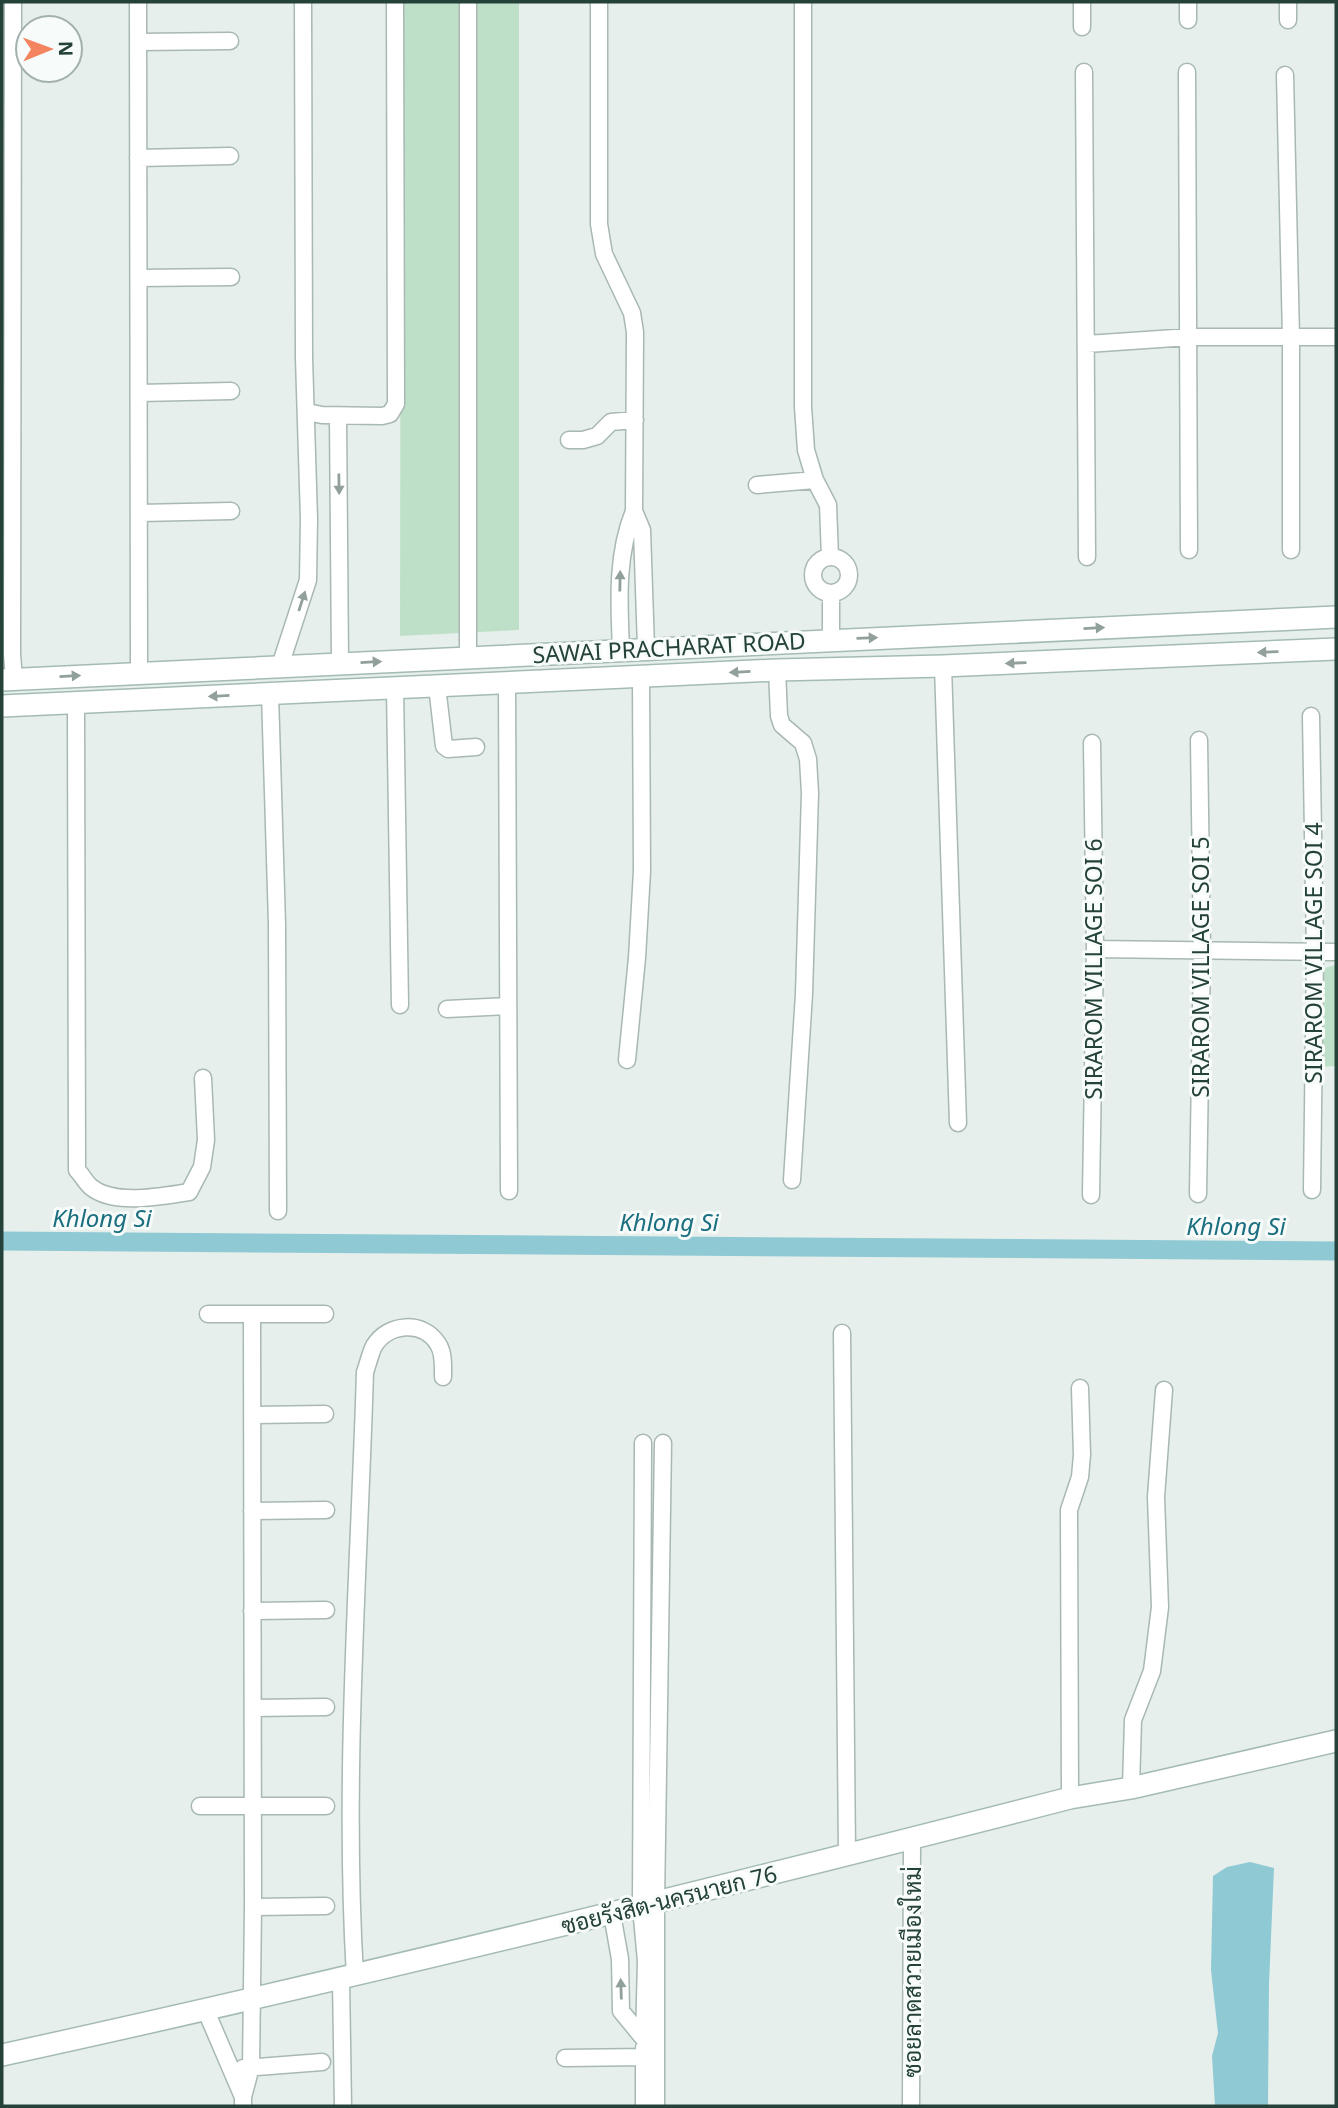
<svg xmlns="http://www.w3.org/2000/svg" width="1338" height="2108" font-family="'Noto Sans',Sarabun,sans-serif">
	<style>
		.green { fill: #bfe0c8 }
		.water { fill: #8ec9d4 }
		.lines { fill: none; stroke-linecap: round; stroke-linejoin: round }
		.canal { stroke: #8ec9d4; stroke-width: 19 }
		.street-casing { stroke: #a8b8b2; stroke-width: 19 }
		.secondary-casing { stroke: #a4bbb3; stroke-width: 24 }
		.street { stroke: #fff; stroke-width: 16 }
		.secondary { stroke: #fff; stroke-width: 21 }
		.oneway { fill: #92a09c }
		.labels { text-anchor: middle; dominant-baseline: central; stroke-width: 6; stroke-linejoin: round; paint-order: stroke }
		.street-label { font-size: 23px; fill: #24423a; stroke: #f7fbf9 }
		.water-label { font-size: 24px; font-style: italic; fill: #1c6f80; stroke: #f7fbf9 }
	</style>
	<rect width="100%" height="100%" fill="#e6efeb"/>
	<path class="green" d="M401 2H519V630L400 636Z
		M1336 965V1066L1316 1067 1313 980 1324 968Z"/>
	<path class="water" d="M1250 1862 1274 1868 1269 1984 1268 2106H1215L1212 2056 1218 2033 1211 1970 1213 1876 1227 1867Z"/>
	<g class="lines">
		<path class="canal" d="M2 1241 1336 1251"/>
		<g class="street-casing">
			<path id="street" d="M13 2 12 654 14 679
				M138 2 139 673
				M599 2V224L604 254 632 313 635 332 634 511C616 555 619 603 621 649
				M803 2V407L806 450 815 480 828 505 830 557
				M1188 20V2
				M1288 20V2
				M1082 27V2
				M138 42 230 41
				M1084 72 1087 557
				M1187 72 1189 550
				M1285 75 1291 338V550
				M138 158 230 156
				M139 278 231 277
				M1087 344 1189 337H1336
				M139 393 231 391
				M307 412 322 415 382 416 390 414 396 404 395 2
				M338 416 340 663
				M569 440H583L597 436 611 422 635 420
				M757 485 815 480
				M634 511 642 530 646 648
				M140 513 231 511
				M813 575a18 18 0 1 1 36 0a18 18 0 1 1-36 0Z
				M831 593V639
				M468 657V2
				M280 666 308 580 309 519 304 358 303 2
				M943 666 958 1123
				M777 670 779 716 782 725 803 743 808 759 810 793 804 994 792 1180
				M507 683 509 1191
				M437 686 444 746 448 749 476 747
				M395 688 400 1005
				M270 694 277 924 278 1211
				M76 703 77 1170C82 1175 86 1183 91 1187 114 1206 162 1196 189 1192L202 1167 206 1140 203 1078
				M1311 716 1315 951 1312 1190
				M1095 949 1336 952
				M447 1009 508 1006
				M627 1060 637 958 642 871 641 676
				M1198 1194 1202 950 1199 740
				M1091 1195 1095 949 1092 743
				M208 1314H325
				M842 1333 847 1855
				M252 1415 325 1414
				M252 1511 326 1510
				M252 1611 326 1610
				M253 1708 326 1707
				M1131 1788 1133 1720 1152 1671 1160 1607 1156 1497 1164 1390
				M1070 1798 1069 1510 1080 1477 1082 1455 1080 1388
				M200 1806H326
				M253 1907 326 1906
				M612 1914 620 1959 621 2011 644 2039 646 1961 641 1907 643 1443
				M355 1976C343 1775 359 1574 365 1372 368 1364 370 1354 374 1346 388 1323 423 1320 438 1344 444 1353 443 1366 443 1377
				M341 1979 343 2106
				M206 2011 243 2097
				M565 2058 644 2057
				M243 2068 322 2062
				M243 2106V2097L251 2067 253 1907 252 1315
				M644 2106V2048
				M656 2106V1903L663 1443
				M911 2106 912 1839"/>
		</g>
		<g class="secondary-casing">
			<path id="secondary" d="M2 680 1336 617
				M2 706 777 670 943 666 1336 649
				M2 2055C360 1977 715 1889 1070 1798L1131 1788 1336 1741"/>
		</g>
		<use href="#street" class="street"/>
		<use href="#secondary" class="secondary"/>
	</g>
	<defs><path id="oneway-solid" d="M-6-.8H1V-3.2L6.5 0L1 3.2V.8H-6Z" transform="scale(1.75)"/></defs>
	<g class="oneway">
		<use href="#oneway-solid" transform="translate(339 484) rotate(89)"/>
		<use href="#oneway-solid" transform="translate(620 581) rotate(-89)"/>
		<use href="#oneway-solid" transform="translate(302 601) rotate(-72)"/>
		<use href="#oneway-solid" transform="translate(1094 628) rotate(-3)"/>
		<use href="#oneway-solid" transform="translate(867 638) rotate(-2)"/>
		<use href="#oneway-solid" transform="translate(1268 652) rotate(178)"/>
		<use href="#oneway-solid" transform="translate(371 662) rotate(-3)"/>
		<use href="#oneway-solid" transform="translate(1016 663) rotate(178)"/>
		<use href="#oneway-solid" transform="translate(740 672) rotate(177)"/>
		<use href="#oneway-solid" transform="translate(70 676) rotate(-3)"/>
		<use href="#oneway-solid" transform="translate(219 696) rotate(177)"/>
		<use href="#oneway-solid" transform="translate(621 1989) rotate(-92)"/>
	</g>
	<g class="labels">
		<g class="street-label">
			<text transform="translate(669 647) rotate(-3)">SAWAI PRACHARAT ROAD</text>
			<text transform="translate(1313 953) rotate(-90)">SIRAROM VILLAGE SOI 4</text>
			<text transform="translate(1200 967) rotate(-90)">SIRAROM VILLAGE SOI 5</text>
			<text transform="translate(1093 969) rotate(-90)">SIRAROM VILLAGE SOI 6</text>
			<text transform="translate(669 1899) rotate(-14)">ซอยรังสิต-นครนายก 76</text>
			<text transform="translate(912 1972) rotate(-90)">ซอยลาดสวายเมืองใหม่</text>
		</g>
		<g class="water-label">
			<text x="102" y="1217">Khlong Si</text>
			<text x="669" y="1221">Khlong Si</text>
			<text x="1236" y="1225">Khlong Si</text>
		</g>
	</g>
	<rect width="1338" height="2108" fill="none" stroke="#24423a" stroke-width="7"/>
	<g transform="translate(49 49) rotate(89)"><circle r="33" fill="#f7fbf9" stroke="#a3b1ad" stroke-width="2"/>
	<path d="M0-5L12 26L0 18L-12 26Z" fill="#f4845f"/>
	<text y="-10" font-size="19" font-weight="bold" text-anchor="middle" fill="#24423a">N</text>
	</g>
</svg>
